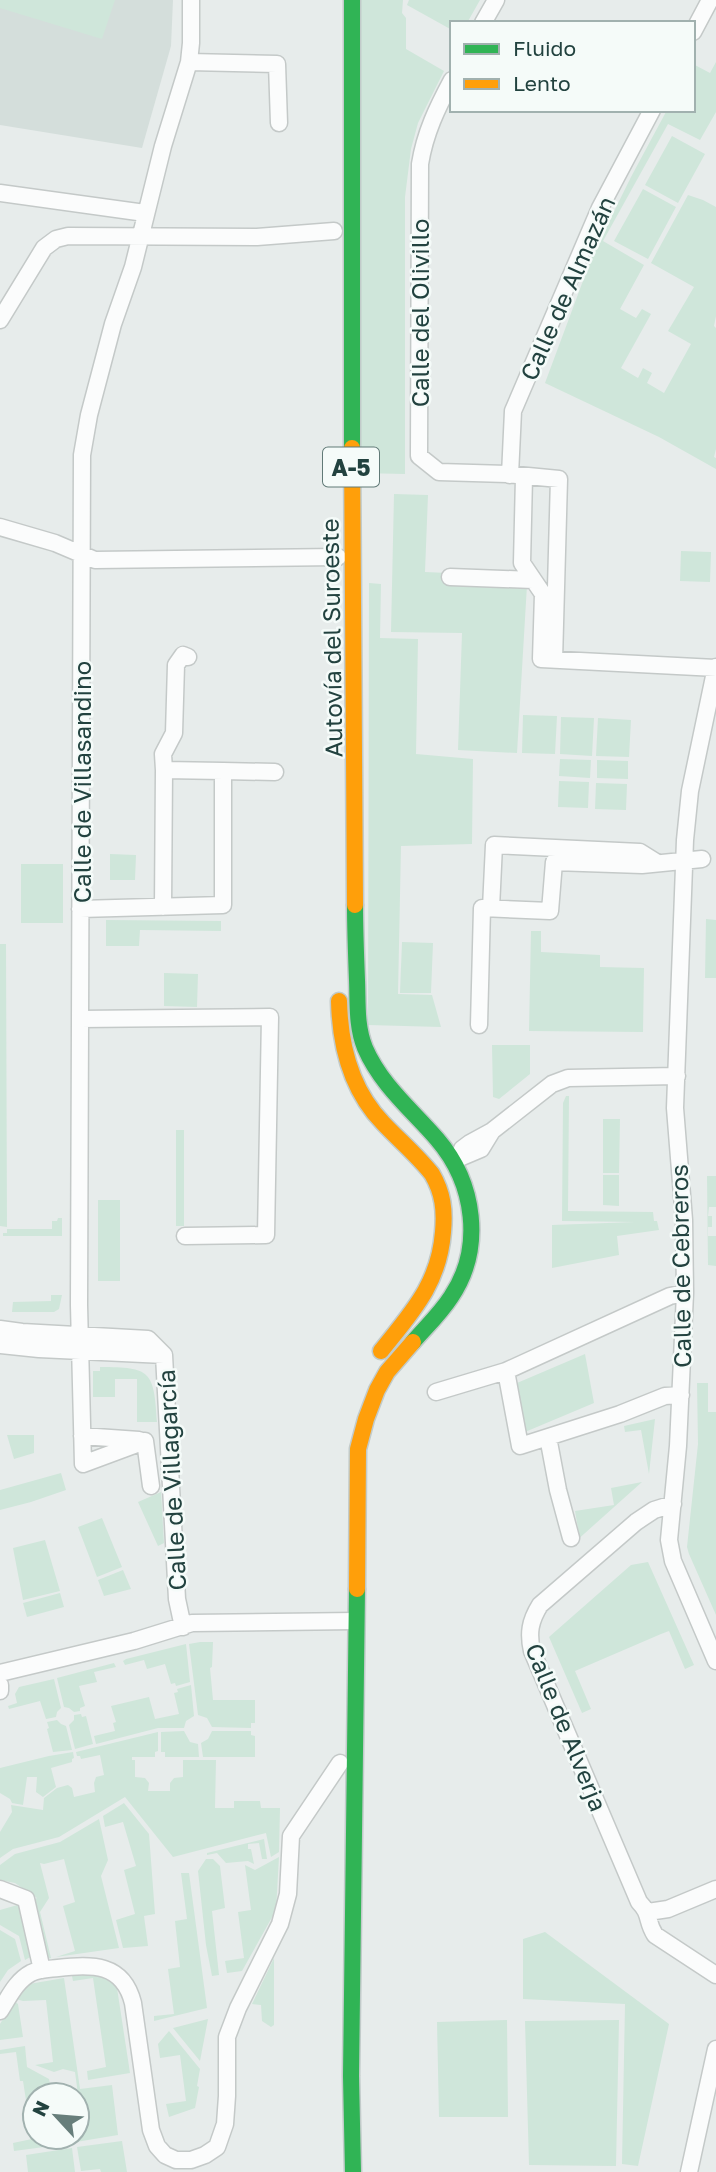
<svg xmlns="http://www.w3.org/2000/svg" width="716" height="2172" font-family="'Golos Text',sans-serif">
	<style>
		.built { fill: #d4dedb }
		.green { fill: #cfe6da }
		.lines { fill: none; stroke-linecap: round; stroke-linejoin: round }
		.street-casing { stroke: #c4c9c8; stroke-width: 19 }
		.fast-casing { stroke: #c2cbca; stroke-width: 19 }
		.slow-casing { stroke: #c2cbca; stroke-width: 19 }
		.street { stroke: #fbfcfc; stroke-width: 16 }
		.fast { stroke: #30b455; stroke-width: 16 }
		.slow { stroke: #ff9f0a; stroke-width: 16 }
		.labels { text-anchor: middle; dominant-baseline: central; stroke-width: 5; stroke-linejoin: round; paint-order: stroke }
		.shield { fill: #f5fbf9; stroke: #617a77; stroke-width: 2 }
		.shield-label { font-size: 23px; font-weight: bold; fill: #22423f }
		.street-label { font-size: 24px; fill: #22423f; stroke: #f5fbf9 }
	</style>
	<rect width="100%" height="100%" fill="#e7eceb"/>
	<path class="built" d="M0 0H173L171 46 142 148 0 125Z"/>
	<path class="green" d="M0 0H115L102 39 0 8Z
		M361 0H403L402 13 406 18V49L444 71 418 123 411 149 405 197V474L359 473Z
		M409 0H480L467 23H452V30L407 5Z
		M716 62V112L700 140 668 124 603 241 644 265 620 309 636 318 642 309 651 314 621 368 638 378 643 368 652 373 647 383 664 393 691 344 668 331 694 287 651 263 688 195 703 200 716 207V316L714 326 716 328V449L714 457 716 458V469L659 437 545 383 593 254 631 177 667 110H693V64L710 73Z
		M672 136 705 154 678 203 645 185Z
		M643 189 676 207 648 259 614 241Z
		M394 494 428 495 425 572 448 573 527 585 517 753 458 750 462 633 391 632Z
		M681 551 711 552 710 582 680 581Z
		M369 583 381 584 380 638 418 639 416 754 473 759 472 844 401 846 398 994 432 995 441 1027 368 1025Z
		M523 715 557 716 555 754 522 753Z
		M561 717 594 718 592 756 560 754Z
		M598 718 631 720 629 757 596 756Z
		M560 759 591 760 590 778 559 776Z
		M597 760 628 761V779L597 778Z
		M559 781 589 782 588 808 558 807Z
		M596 783 627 784 626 810 595 809Z
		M110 854 136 855 135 880H110Z
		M21 864H63V923H21Z
		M706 919 716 920V978H705Z
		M106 920 221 921V931L140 930 139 946H106Z
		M531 931H541V952L600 955V967L644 968 643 1032 529 1031Z
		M402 942 433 943 431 993H400Z
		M0 944H6L7 1227 0 1226Z
		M164 973 198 974 197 1007 164 1006Z
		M492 1045H530V1074L499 1099 493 1097Z
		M566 1096H569L568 1211 653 1212 654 1221H657L659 1230 617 1236 619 1255 552 1268V1225L635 1222 562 1221 563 1103Z
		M603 1119H620L619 1173H603Z
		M176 1130H184V1226H176Z
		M603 1175H619V1206L603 1205Z
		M707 1176H716V1207H709L708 1216H712V1227H708V1236H716V1266L708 1265Z
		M98 1200H120V1281H98Z
		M58 1218H62V1236H3V1233H7V1229H52V1221H57Z
		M51 1295H62L59 1309 54 1312H12L13 1302 51 1301Z
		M585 1354 594 1403 525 1432 517 1383Z
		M100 1367C151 1367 154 1371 157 1422H137V1379H115V1397H93V1371H100Z
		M697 1383H708V1412H716V1615L689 1554 687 1547 698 1444Z
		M655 1419 649 1474 641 1430 625 1432 624 1426Z
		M7 1435H34V1453L14 1459Z
		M61 1473 66 1490 31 1502 0 1510V1490Z
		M642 1482 575 1542 579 1534 575 1511 614 1505 611 1488Z
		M161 1492 164 1543 158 1546 138 1502Z
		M102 1518 122 1567 97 1577 78 1527Z
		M45 1540 60 1591 23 1600 13 1548Z
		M648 1562 694 1665 685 1669 669 1631 661 1634 575 1671 591 1709 582 1713 549 1637 631 1565Z
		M123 1570 131 1589 104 1596 98 1580Z
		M60 1593 64 1607 27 1617 23 1603Z
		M200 1642H213L212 1667 210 1668 213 1700H255V1723H251V1728L212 1727 207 1718 198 1715 189 1644Z
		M186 1644 190 1682 176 1686 175 1683 171 1684 165 1664 147 1669 144 1660 125 1665 123 1661 126 1659Z
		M114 1663 116 1667 94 1672 97 1682 79 1686 85 1706 80 1708V1711L74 1712 69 1708 64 1707 57 1678Z
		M54 1679 61 1708 57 1712 56 1717 46 1719 40 1701 9 1709 8 1706 17 1703 15 1694 19 1687Z
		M191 1685 194 1716 186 1721 184 1728H158L96 1744 94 1736 115 1731 113 1723 116 1722 111 1706 149 1697 155 1719 179 1714 174 1693 178 1692 177 1689Z
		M81 1714 82 1717 86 1716 93 1744 75 1749 69 1725 74 1720V1715Z
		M57 1720 61 1724 66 1726 72 1750 53 1752 47 1729 49 1728 47 1722Z
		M184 1731 190 1742 198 1744 199 1757H165V1752H161V1732Z
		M212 1731H251V1735L255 1736V1757H203L201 1743 208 1739Z
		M158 1732V1751L155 1752V1757H132V1760H135V1777L145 1778 149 1783 148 1791H170V1783L174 1778 183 1777V1760H216L215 1808H234V1801H260L261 1808H280L279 1852 271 1857 266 1833 173 1857 125 1797 59 1837 13 1849 0 1858V1832L12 1812 11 1805 43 1810 44 1798 57 1788 68 1785 72 1788 74 1797 95 1792 94 1783 96 1777 104 1775 100 1755 81 1759 80 1756H77L76 1752Z
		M73 1752 74 1758 72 1759V1762L51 1768 56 1787 43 1797 36 1792 37 1777H27L23 1805 12 1803 10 1799 0 1793V1768L49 1756Z
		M124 1803 149 1834 155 1914 144 1916 148 1946 123 1948 116 1920 135 1914 124 1870 136 1866 123 1822 105 1827 103 1816Z
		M99 1819 108 1860 101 1876 119 1948 56 1957 75 1951 63 1906 75 1902 64 1859 44 1864 40 1863 49 1898 40 1912 51 1958 45 1959 32 1901 37 1898 15 1883 0 1880V1865L15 1854 60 1842Z
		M264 1839 267 1859H262L259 1843 248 1844V1849H251L254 1864 248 1861 226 1863 217 1853 207 1855V1853Z
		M279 1857 276 1910 242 1971 227 1973 225 1961 244 1958 238 1912 251 1910 245 1865 255 1870Z
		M206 1859H213L220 1866 225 1908 212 1911 219 1975 212 1976 206 1945 198 1871Z
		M181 1873H189L207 2008 154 2021V2016L174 2014 168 1969 180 1967 175 1921 187 1919Z
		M21 1904 34 1955 25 1960 19 1936 0 1925V1910Z
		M0 1930 15 1939 21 1961 8 1970 0 1982Z
		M545 1932 669 2024 638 2166 622 2164 625 2004 523 1999V1939Z
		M274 1958V2025L271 2027 262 2021 261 2005 252 2004Z
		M93 1974 110 1979 117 1988 130 2073 88 2080 87 2071 106 2067 93 1978 73 1981 72 1976Z
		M64 1978 80 2089 112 2085 118 2135 64 2144V2137H77V2133L83 2132 75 2072 63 2069 54 2072 35 2065 53 2062 46 2000 23 2001 16 1999 29 1984Z
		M14 2001 18 2004 23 2037 0 2040V2024Z
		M208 2019 200 2061 173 2028Z
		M507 2020 508 2117H439L437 2022Z
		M619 2020 616 2166 529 2165 525 2021Z
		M169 2031 200 2069 197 2086 199 2087 195 2108 169 2117 166 2104 186 2101 180 2055 160 2058 158 2044Z
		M25 2046 27 2067 49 2079 52 2095H35V2137H58L59 2145 14 2151 13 2143 32 2139 23 2081H20L16 2052 0 2054V2050Z
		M122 2141 127 2172H101L100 2169 81 2171 77 2147Z
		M72 2148 75 2172H28L26 2155Z"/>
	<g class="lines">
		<g class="street-casing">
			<path id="street" d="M483 23 496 0
				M693 32 710 0
				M189 62 277 64 279 123
				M452 80C437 108 425 133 420 164L419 456 439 472 507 474 559 479 554 660
				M0 193 145 213
				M0 320 44 248 56 239 68 236 257 237 334 231
				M510 475 513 411 600 208 652 110
				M524 477 522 563 543 594 541 659 716 668
				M0 527 55 543 95 560 338 557
				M450 577 533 580
				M716 667 690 791 685 840 675 1108 684 1220 685 1293 678 1446 669 1540 673 1561 716 1661
				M164 770 163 754 174 733 176 665 183 655 188 657
				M223 771 275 772
				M491 908 494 845 640 852 656 862
				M80 909 223 905V771L164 770 163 907
				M80 1019 270 1017 266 1235 185 1236
				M479 1025 482 908 550 911 554 862 642 865 702 859
				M459 1157 462 1149 470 1143 492 1131 552 1084 568 1078 677 1076
				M455 1160 481 1149 492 1131
				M0 1329 22 1332 148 1339 164 1355 177 1599 183 1627
				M0 1345 39 1349 164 1355
				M436 1392 506 1371
				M681 1395 665 1396 620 1414 520 1446 506 1371 670 1296 685 1293
				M82 1436 139 1440
				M548 1437 558 1490 571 1538
				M145 1441 83 1464 79 1305 82 455 89 415 113 324 133 267 163 146 189 62 191 43V0
				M145 1441 151 1486
				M673 1504 654 1510 636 1522 540 1605C530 1621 528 1633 532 1651L639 1902C651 1914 646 1921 655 1935L716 1975
				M0 1673 134 1641 192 1623 356 1621
				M0 1685V1691
				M0 1889 26 1899 42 1970
				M648 1912 668 1909 716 1889
				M0 2011C9 1997 16 1981 31 1973 39 1969 50 1969 58 1968 92 1964 123 1963 133 2003L151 2130 157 2146 165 2155 176 2160H191L205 2155 217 2147 225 2124 227 2096V2037L238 2008 280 1924 288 1894 291 1836 340 1763
				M689 2172 716 2049"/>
		</g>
		<g class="fast-casing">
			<path id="fast" d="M352 0V448
				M355 905C355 930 356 955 357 980 358 1003 356 1026 365 1048 381 1085 412 1110 437 1139 475 1183 484 1248 451 1297 440 1314 426 1327 413 1342
				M353 2172 351 2076 357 1589"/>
		</g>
		<g class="slow-casing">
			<path id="slow" d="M352 448 355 905
				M339 1001C340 1045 351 1090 383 1123 399 1140 417 1155 432 1174 443 1193 445 1210 443 1232 439 1284 412 1312 381 1351
				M357 1589 358 1449 366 1419 377 1390 387 1372 413 1342"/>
		</g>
		<use href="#street" class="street"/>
		<use href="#fast" class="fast"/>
		<use href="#slow" class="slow"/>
	</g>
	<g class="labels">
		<rect class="shield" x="323" y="447.5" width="56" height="39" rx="5"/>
		<g class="shield-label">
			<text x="351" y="467">A-5</text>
		</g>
		<g class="street-label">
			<text transform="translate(567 288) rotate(-66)">Calle de Almazán</text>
			<text transform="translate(419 313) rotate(-90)">Calle del Olivillo</text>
			<text transform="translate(331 638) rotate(-91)">Autovía del Suroeste</text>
			<text transform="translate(81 782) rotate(-90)">Calle de Villasandino</text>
			<text transform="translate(680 1266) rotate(-91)">Calle de Cebreros</text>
			<text transform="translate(171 1480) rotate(-93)">Calle de Villagarcía</text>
			<text transform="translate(567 1727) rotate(68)">Calle de Alverja</text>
		</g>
	</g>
	<rect x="450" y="21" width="245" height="91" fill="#f5fbf9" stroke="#a1b1af" stroke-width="2"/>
	<rect x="464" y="44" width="35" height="10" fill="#30b455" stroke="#a1b1af" stroke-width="2"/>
	<text x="513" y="56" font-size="21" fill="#22423f">Fluido</text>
	<rect x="464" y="79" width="35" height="10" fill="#ff9f0a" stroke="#a1b1af" stroke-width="2"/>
	<text x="513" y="91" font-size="21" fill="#22423f">Lento</text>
	<g transform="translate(56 2116) rotate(296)"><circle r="33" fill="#f5fbf9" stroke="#a1b1af" stroke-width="2"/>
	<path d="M0-5L12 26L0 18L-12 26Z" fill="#677e7b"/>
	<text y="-10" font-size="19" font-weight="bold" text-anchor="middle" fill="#22423f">N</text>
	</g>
</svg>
